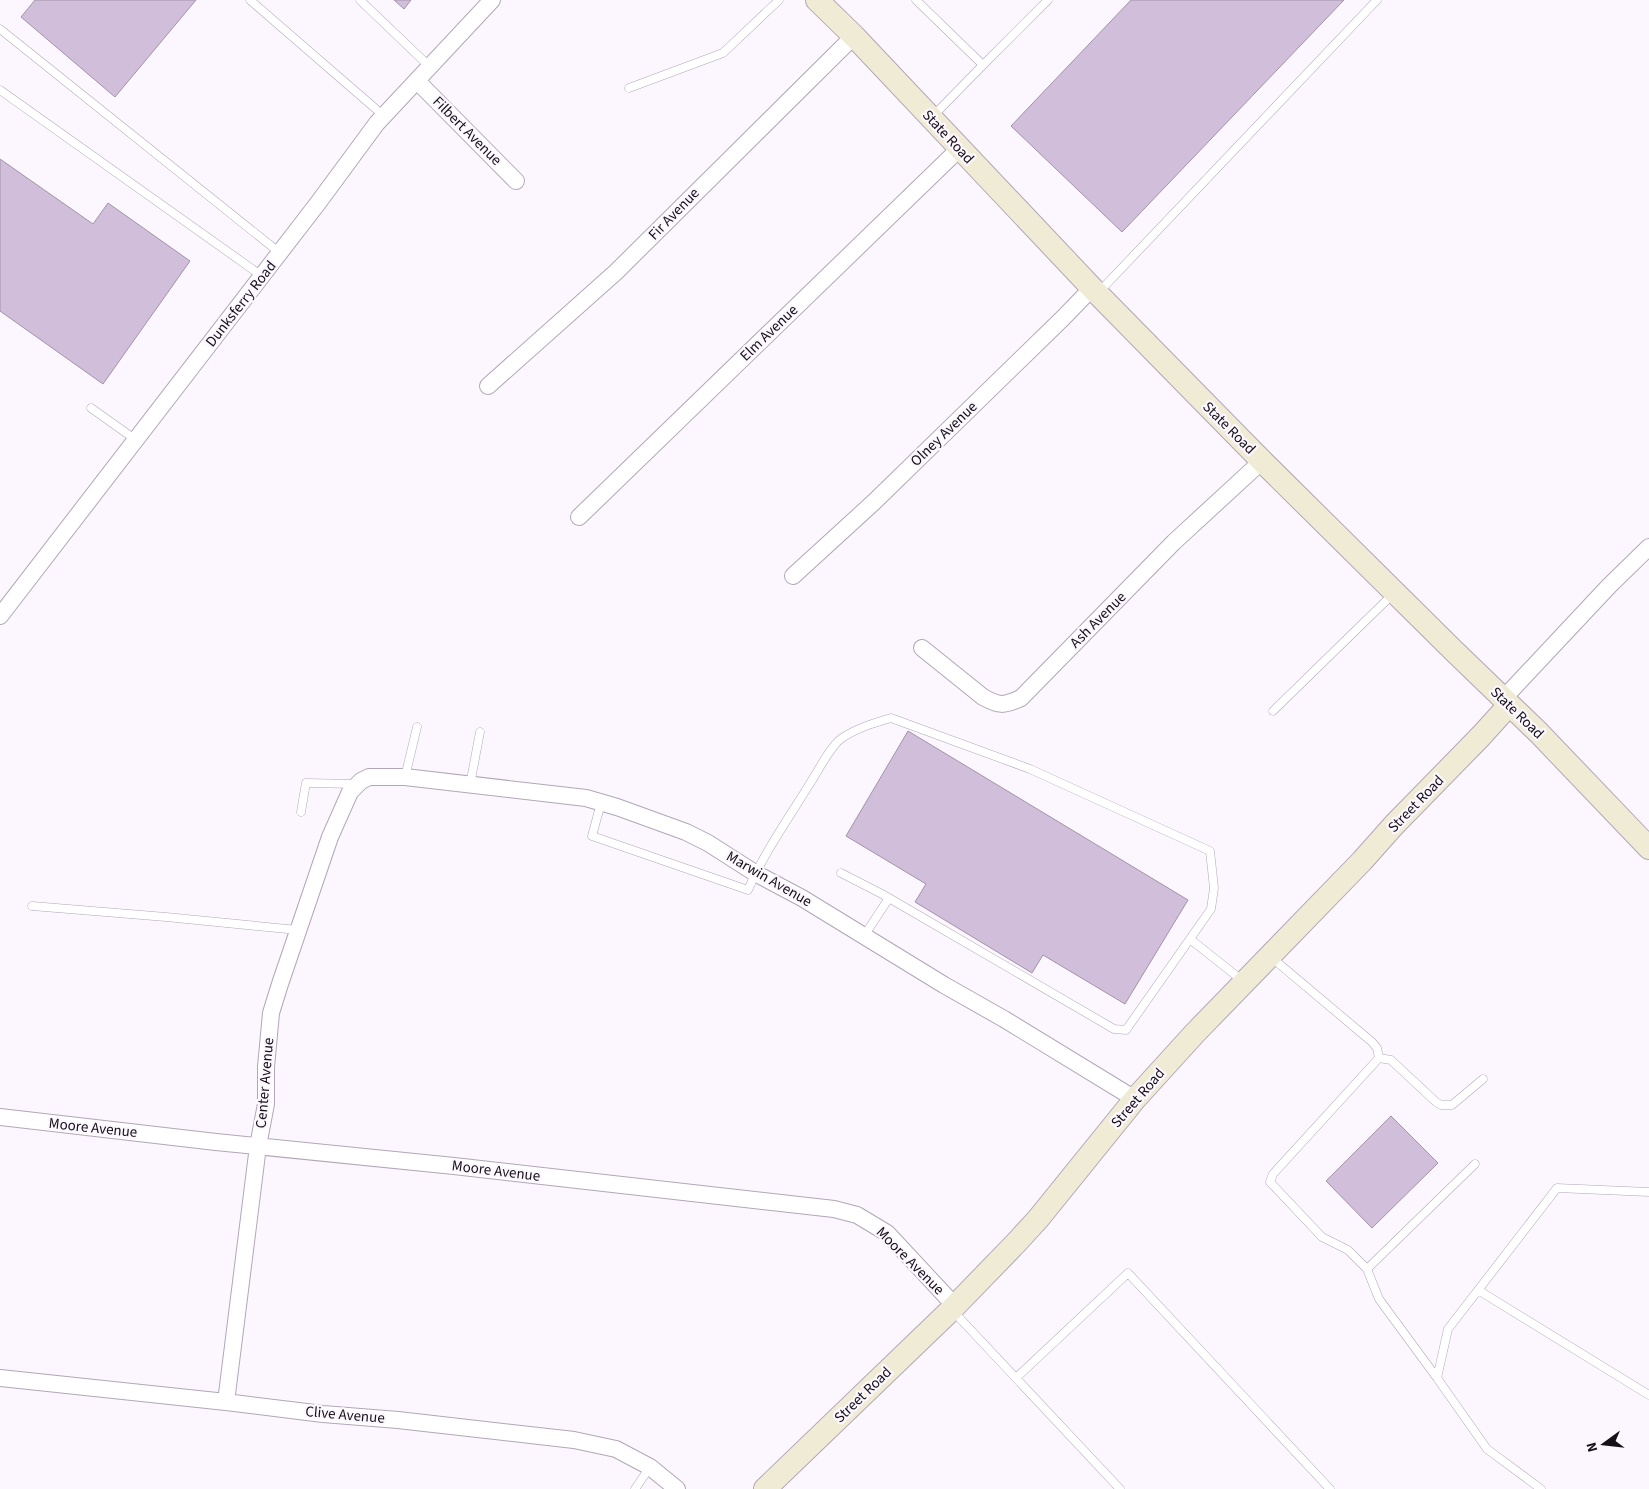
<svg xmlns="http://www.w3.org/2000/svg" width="1649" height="1489" font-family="'Source Sans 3',sans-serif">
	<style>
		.building { fill: #d0beda; stroke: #a094a6 }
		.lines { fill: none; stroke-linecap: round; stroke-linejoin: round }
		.service-casing { stroke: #b2a6b8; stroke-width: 9 }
		.minor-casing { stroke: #b2a6b8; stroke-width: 18 }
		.secondary-casing { stroke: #b2a6b8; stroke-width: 24 }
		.service { stroke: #fff; stroke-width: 8 }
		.minor { stroke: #fff; stroke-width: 16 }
		.secondary { stroke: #f0ebd5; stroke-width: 22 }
		.labels { text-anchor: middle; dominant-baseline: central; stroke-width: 4.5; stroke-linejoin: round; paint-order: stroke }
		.street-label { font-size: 15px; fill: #151017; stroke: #fcf7ff }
	</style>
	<rect width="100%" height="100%" fill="#fcf7ff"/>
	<path class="building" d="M35 0H196L115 97 21 17Z
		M394 0H411L404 9Z
		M1131 0H1344L1122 232 1011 126Z
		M0 159 93 224 108 203 190 261 103 384 0 311Z
		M908 731 1188 900 1125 1004 1043 955 1032 973 915 902 926 884 846 836Z
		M1391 1116 1438 1163 1372 1228 1326 1181Z"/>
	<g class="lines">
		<g class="service-casing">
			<path id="service" d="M250 0 384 116
				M360 0 430 67
				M916 0 983 65 932 117
				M0 29 280 253
				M983 65 1048 0
				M629 88 723 53 779 0
				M0 90 262 276
				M1099 292 1377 0
				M91 408 136 440
				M1273 711 1393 594
				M405 777 417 727
				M470 785 480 732
				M601 803 592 836 748 890C764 853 788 819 809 785 817 773 831 745 842 738 857 728 874 723 891 718L1030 769 1210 851 1214 888 1211 909 1126 1030 1114 1029 882 894 841 873
				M301 812 306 783 357 784
				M32 906 166 917 298 930
				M864 936 889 898
				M1190 939 1243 981
				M1271 957 1372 1042 1377 1048 1379 1058 1273 1174 1270 1182 1322 1237 1348 1250 1367 1269 1475 1164
				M1379 1058 1391 1060 1436 1102 1441 1105H1452L1483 1079
				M1367 1269 1379 1299 1437 1378
				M1478 1290 1649 1395
				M953 1311 1120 1489
				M1016 1378 1128 1273 1330 1489
				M635 1489 650 1467
				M1541 1489 1487 1449 1437 1378 1448 1329 1557 1188 1649 1192"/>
		</g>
		<g class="minor-casing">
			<path id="minor" d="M417 81 516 181
				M488 386 616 272 854 36
				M579 517 959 149
				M793 576 874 502 1064 317 1092 288
				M0 616 318 203 377 123 492 0
				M922 648 983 697C999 706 1004 706 1021 698L1174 542 1262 461
				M1503 699 1609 586 1649 547
				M0 1117 216 1142 454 1166 834 1209 857 1215 887 1233 955 1306
				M0 1378 226 1402 323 1414 398 1420 574 1440 616 1449 650 1467 677 1489
				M226 1402 258 1146 266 1104V1067L271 1013 280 984 330 837 350 792 361 781 369 777H405L586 798 617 807 686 832 708 843 755 873 802 898 944 985 1004 1019 1135 1099"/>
		</g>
		<g class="secondary-casing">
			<path id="secondary" d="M817 0 854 36 1092 288 1262 461 1454 651 1539 733 1649 848
				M765 1489 952 1309 1016 1243 1038 1219 1135 1099 1195 1033 1362 861 1394 825 1481 736 1509 705"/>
		</g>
		<use href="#service" class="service"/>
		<use href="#minor" class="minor"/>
		<use href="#secondary" class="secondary"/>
	</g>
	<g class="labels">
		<g class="street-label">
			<text transform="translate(467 131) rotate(45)">Filbert Avenue</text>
			<text transform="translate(948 137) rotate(47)">State Road</text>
			<text transform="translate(674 214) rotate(-46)">Fir Avenue</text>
			<text transform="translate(241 304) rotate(-52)">Dunksferry Road</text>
			<text transform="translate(769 333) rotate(-44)">Elm Avenue</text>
			<text transform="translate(1229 428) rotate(45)">State Road</text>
			<text transform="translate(944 434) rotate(-44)">Olney Avenue</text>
			<text transform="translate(1098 620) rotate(-45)">Ash Avenue</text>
			<text transform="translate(1517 713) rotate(44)">State Road</text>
			<text transform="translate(1416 804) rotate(-46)">Street Road</text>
			<text transform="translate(769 879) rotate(30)">Marwin Avenue</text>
			<text transform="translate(265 1083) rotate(-85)">Center Avenue</text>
			<text transform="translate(1138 1098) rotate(-49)">Street Road</text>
			<text transform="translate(93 1128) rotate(6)">Moore Avenue</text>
			<text transform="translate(496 1171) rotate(7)">Moore Avenue</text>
			<text transform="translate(910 1261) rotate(45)">Moore Avenue</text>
			<text transform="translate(863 1395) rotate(-44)">Street Road</text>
			<text transform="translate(345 1415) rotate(5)">Clive Avenue</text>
		</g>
	</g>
	<g transform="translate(1604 1444) rotate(255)" stroke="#fcf7ff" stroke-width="4" paint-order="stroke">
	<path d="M0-4L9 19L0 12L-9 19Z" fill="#151017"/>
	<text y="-8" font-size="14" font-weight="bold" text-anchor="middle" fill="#151017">N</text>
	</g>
</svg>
